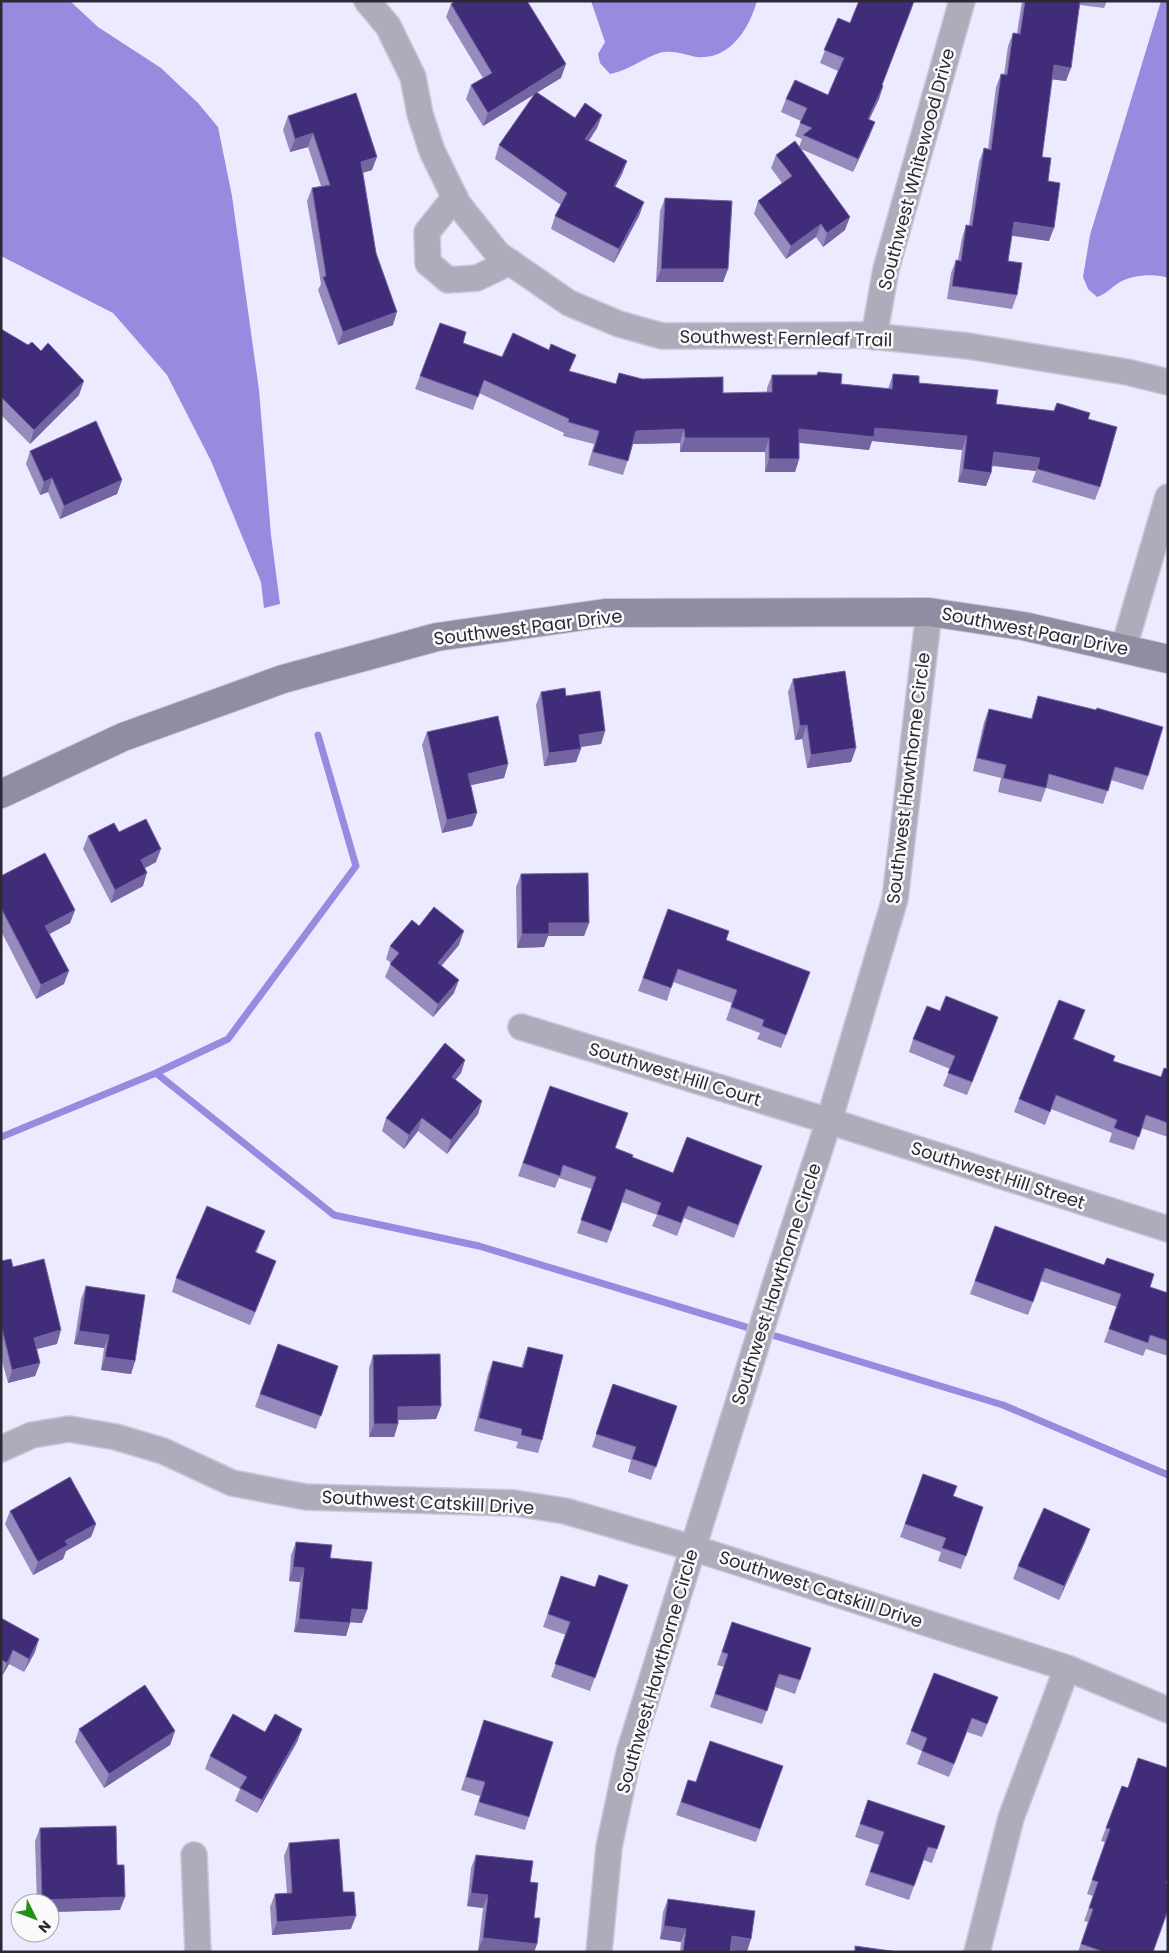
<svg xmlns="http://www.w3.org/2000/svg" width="1169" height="1953" font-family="Poppins,sans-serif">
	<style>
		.water { fill: #9989df }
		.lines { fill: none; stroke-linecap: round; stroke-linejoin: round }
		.stream { stroke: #9989df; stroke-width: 7 }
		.street-casing { stroke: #c9c7db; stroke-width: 28 }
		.secondary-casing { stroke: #c9c7db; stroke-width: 30 }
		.street { stroke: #aeacbb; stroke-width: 25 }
		.secondary { stroke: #908da2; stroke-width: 28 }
		.wall { fill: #968bbc }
		.shaded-wall { fill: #7465a2 }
		.building { fill: #412c7a; stroke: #7465a2 }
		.labels { text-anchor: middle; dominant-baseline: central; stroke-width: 5; stroke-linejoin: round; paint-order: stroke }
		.street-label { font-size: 18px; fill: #2b2936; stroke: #fafafa }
	</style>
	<rect width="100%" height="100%" fill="#eceaff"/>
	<path class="water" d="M1 1H70L98 27 161 68 198 103 218 127 232 196 259 390 271 535 280 604 264 608 261 582 211 461 167 375 113 313 1 256Z
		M591 1H757C749 29 730 60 697 57 686 55 671 49 659 53 642 59 629 70 610 74L600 63 598 54 605 42Z
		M1161 1H1168V278C1156 273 1131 275 1120 282 1111 287 1108 293 1097 297L1088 289 1083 277 1090 235Z"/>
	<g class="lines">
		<path class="stream" d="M156 1073 334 1215 479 1246 1003 1405 1168 1475
			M1 1137 156 1073 228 1039 356 866 318 735"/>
		<g class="street-casing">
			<path id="street" d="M367 1 388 26 413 77 420 114 432 151 458 204 498 254 569 303 619 324 662 336 862 335 968 346 1127 372 1168 382
				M455 197 427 232 428 263 448 280 477 278 510 262
				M874 337 886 269 962 1
				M1124 647 1168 497
				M521 1027 829 1121 1168 1229
				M1 1449 32 1435 69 1429 116 1437 163 1451 232 1483 306 1497 514 1503 565 1511 693 1548 1067 1668 1168 1710
				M194 1855 198 1952
				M599 1952 609 1847 629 1753 776 1282 829 1121 895 899 929 612
				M977 1952 1011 1818 1067 1668"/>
		</g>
		<g class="secondary-casing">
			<path id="secondary" d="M1 794 123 737 283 679 437 637 605 613 929 612 1023 626 1168 659"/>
		</g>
		<use href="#street" class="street"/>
		<use href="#secondary" class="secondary"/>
	</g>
	<path class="wall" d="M453 1H527L561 78 537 92 575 118 602 115 597 128 589 141 627 161 622 174 615 187 644 202 639 216 614 263 551 229 555 216 561 205 495 159 499 145 535 94 483 126 466 99 471 85 483 78 446 17 451 4 454 2Z
		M1022 1H1107L1104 8 1080 5 1066 81 1052 79 1042 157 1048 181 1049 241 1012 236 1008 261 1017 295 1012 309 947 299 951 273 956 260H958L962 238 966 225H969L979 162 984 148 988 149 996 87 1001 74H1004L1008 46 1013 33H1017Z
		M838 18 882 85 883 86 879 99 869 120 870 135 853 172 801 149 845 230 823 247 816 237 786 259 754 214 758 201 782 183 771 168 776 155 799 147 802 139 795 136 801 121 781 112 786 99 828 95 838 71 820 63Z
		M288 116 372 170 362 173 376 253 393 325 338 345 318 290 321 284 307 201 312 188 321 186 308 147 290 152 283 130Z
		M665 198 728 269 723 282H656L660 211Z
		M440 323 463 343 502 357 549 350 570 371 616 384 619 373 642 379 723 393H767V388L772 375H817L818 372 841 384 888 389 893 374 919 383 996 404 1054 411 1057 403 1088 419 1100 487 1095 500 1032 482 1036 471 992 466 991 473 986 486 958 482 962 450 872 441 869 450 799 443V459L795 472H765V452H680V443L633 444 623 475 588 465 594 444 563 436 564 433 479 393 473 410 415 389Z
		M1 329 79 395 30 444 1 415Z
		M30 451 122 480 117 494 60 519 48 492 40 495 26 464Z
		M793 679 856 748 851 762 807 768 802 739 795 740 788 692Z
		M541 692 566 696 605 731 601 744 580 747 576 762 544 766 536 705Z
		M1038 696 1148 776 1143 790 1111 780 1103 804 1046 788 1041 802 998 792 1001 778 973 771 984 722 989 709 1031 719Z
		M427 732 508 764 504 778 471 785 477 813 472 826 442 833 422 745Z
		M88 836 156 862 145 868 143 886 111 903 83 849Z
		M521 874 589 923 584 936H548L544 947 517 948 516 887Z
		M1 876 75 910 70 923 49 934 64 984 36 999 1 931Z
		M668 909 726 940 805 986 781 1048 757 1039 760 1033 726 1020 732 1003 673 982 667 1001 638 991Z
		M419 926 459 945 441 966 454 993 433 1017 385 977 391 963 386 959 390 946Z
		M940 1011 998 1017 967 1095 943 1086 950 1069 909 1052 913 1039Z
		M1080 1023 1074 1039 1113 1061 1161 1077 1168 1069V1137L1141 1128 1134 1150 1109 1142 1112 1133 1051 1109 1045 1125 1014 1112 1019 1099Z
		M465 1060 461 1073 455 1080 482 1101 478 1114 447 1154 418 1131 404 1149 382 1131 386 1118Z
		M550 1086 615 1148 632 1157 673 1173 762 1166 734 1238 684 1218 677 1236 652 1226 657 1215 622 1202 607 1243 577 1233 592 1189 559 1178 555 1188 518 1176Z
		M995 1226 1150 1287 1168 1293V1356L1146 1349 1143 1356 1104 1342 1117 1307 1041 1281 1028 1315 970 1294Z
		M260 1244 256 1253 276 1261 250 1325 172 1292 176 1278Z
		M1 1261 13 1267 57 1344 36 1349 40 1363 35 1376 8 1383 1 1357Z
		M86 1286 135 1361 131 1374 101 1370 104 1348 74 1344 81 1299Z
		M278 1344 338 1366 316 1429 255 1407Z
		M528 1347 542 1440 538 1453 516 1448 518 1442 474 1431 488 1374 493 1361 521 1368Z
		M373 1355 441 1406 436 1419 398 1420V1424L394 1437H369V1368Z
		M613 1384 677 1406 651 1480 628 1472 631 1460 592 1447Z
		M923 1474 953 1496 983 1507 961 1569 938 1561 941 1552 900 1537Z
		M10 1511 96 1524 91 1537 66 1551 63 1559 33 1575 5 1524Z
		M1090 1529 1085 1542 1059 1600 1013 1579 1018 1566Z
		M296 1542 330 1558 362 1623 350 1622 346 1636 294 1632 300 1582 289 1581 291 1555Z
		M561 1576 595 1587 628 1585 590 1691 551 1677 566 1635 543 1627Z
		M1 1618 35 1652 24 1672 9 1664 2 1676H1Z
		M732 1622 811 1648 795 1694 775 1687 762 1724 710 1707 724 1667 717 1665Z
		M993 1711 982 1737 967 1732 949 1777 917 1764 922 1751 906 1744 911 1731Z
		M484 1720 529 1817 525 1830 474 1815 480 1796 461 1790Z
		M79 1729 175 1731 170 1745 104 1788 75 1742Z
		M302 1729 297 1742 257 1813 235 1801 240 1789 205 1769 210 1756 265 1732Z
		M783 1766 756 1842 676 1815 688 1780 696 1782Z
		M1122 1786 1166 1883 1153 1952H1078L1088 1922 1084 1921 1093 1896 1087 1894 1105 1842 1101 1841Z
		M868 1800 945 1826 932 1863 923 1860 909 1900 865 1885 879 1845 855 1837Z
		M40 1828 117 1865 120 1910 50 1912V1903H37L35 1841Z
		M289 1843 343 1892 351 1929 272 1935 270 1907 275 1894 287 1893 284 1856Z
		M476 1855 530 1882 537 1944 534 1952H485L478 1951 483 1908 467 1906 471 1868Z
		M668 1899 747 1952 731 1950 730 1952H680L681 1942 660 1939 663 1912Z"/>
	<path class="shaded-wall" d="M566 64 561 78 483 126 488 113Z
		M1054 65 1071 68 1066 81 1049 79Z
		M883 86 879 99 863 132 868 119Z
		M602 115 597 128 581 152 585 139Z
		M875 122 870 135 853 172 858 159Z
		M313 133 308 147 290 152 295 139Z
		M377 157 372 170 356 175 361 162Z
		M627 161 622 174 609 199 614 186Z
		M644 202 639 216 614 263 619 249Z
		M850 217 845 230 823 247 827 233Z
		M1014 222 1054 228 1049 241 1009 235Z
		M821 224 816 237 786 259 791 246Z
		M661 269H728L723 282H656Z
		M397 312 393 325 338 345 343 332Z
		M84 381 79 395 30 444 34 430Z
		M875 428 967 436 962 450 872 441 869 450 795 442 799 429Z
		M684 429 680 443 632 444 636 431Z
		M685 438H769L765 452H680Z
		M994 452 1040 458 1036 471 989 465Z
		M769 459H799L795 472H765Z
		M963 469 991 473 986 486 958 482Z
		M52 478 48 492 40 495 44 482Z
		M122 480 117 494 60 519 64 506Z
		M807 725 802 739 795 740 800 726Z
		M605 731 601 744 574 748 579 735Z
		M856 748 851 762 807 768 811 755Z
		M581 749 576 762 544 766 549 753Z
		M508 764 504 778 463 787 468 774Z
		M477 813 472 826 442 833 447 820Z
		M161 849 156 862 136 873 141 860Z
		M147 873 143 886 111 903 115 890Z
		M75 910 70 923 40 939 45 926Z
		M549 923H589L584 936H548L544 947 517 948 522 934Z
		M464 931 459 945 433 976 438 963Z
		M69 971 64 984 36 999 41 985Z
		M459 980 454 993 433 1017 438 1004Z
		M998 1017 993 1031 967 1095 972 1082Z
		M465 1060 461 1073 447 1090 452 1077Z
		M482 1101 478 1114 447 1154 451 1140Z
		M422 1118 418 1131 404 1149 409 1135Z
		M276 1261 271 1274 250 1325 255 1312Z
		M61 1330 57 1344 29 1351 34 1338Z
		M79 1331 109 1335 104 1348 74 1344Z
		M105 1357 135 1361 131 1374 101 1370Z
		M40 1363 35 1376 8 1383 12 1370Z
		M441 1406 436 1419 393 1420 398 1407Z
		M374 1424H398L394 1437H369Z
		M96 1524 91 1537 66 1551 63 1559 33 1575 38 1562 65 1541Z
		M1090 1529 1085 1542 1059 1600 1064 1586Z
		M293 1567 304 1568 300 1582 289 1581Z
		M352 1609 367 1610 362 1623 347 1622Z
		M299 1619 350 1623 346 1636 294 1632Z
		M39 1639 35 1652 24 1672 29 1659Z
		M13 1650 9 1664 2 1676 7 1663Z
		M302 1729 297 1742 257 1813 262 1800Z
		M175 1731 170 1745 104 1788 109 1774Z
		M471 1893 488 1895 483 1908 467 1906Z
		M125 1897 120 1910 50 1912V1903H41L42 1900Z
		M356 1916 351 1929 272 1935 277 1922Z
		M664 1926 686 1929 681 1942 660 1939Z
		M732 1936 751 1939 747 1952 728 1950Z
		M483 1938 537 1944 534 1952H485L478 1951Z"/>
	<path class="building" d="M456 1H527L566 64 488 113 471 85 492 73 451 4Z
		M859 1H914L910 12 882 85 883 86 868 119 875 122 858 159 803 135 812 128 800 123 807 108 786 99 795 80 828 95 844 58 824 50 838 18 850 23Z
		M1025 1H1080L1071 68 1054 65 1042 157 1051 158 1048 181 1060 183 1054 228 1014 222 1008 261 1022 263 1017 295 952 286 956 260 961 261 966 225 972 226 984 148 991 150 1001 74 1007 75 1013 33 1020 34Z
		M536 92 575 118 585 103 602 115 585 139 627 161 614 186 644 202 619 249 555 216 567 193 499 145Z
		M356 93 377 157 361 162 376 253 397 312 343 332 323 277 326 276 312 188 330 185 313 133 295 139 288 116Z
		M795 141 850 217 827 233 821 224 791 246 758 201 792 176 776 155Z
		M665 198 732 201 728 269H661Z
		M440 323 466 332 463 343 502 357 513 333 549 350 551 344 576 355 569 371 616 384 619 373 642 379 723 377V393L772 392V375H817L818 372 842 374 841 384 892 389 893 374 919 376V383L998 390 996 404 1054 411 1057 403 1090 413 1088 419 1117 427 1100 487 1037 469 1040 458 994 452 991 473 963 469 967 436 875 428 874 437 799 429V459H769V438H685L684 429 636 431 628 461 593 452 599 431 568 422 569 419 484 380 478 397 420 376Z
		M1 329 28 345 32 342 41 351 48 343 84 381 34 430 1 397Z
		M96 421 122 480 64 506 52 478 44 482 30 451Z
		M845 671 856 748 811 755 807 725 800 726 793 679Z
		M565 688 566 696 600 691 605 731 579 735 581 749 549 753 541 692Z
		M1038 696 1096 710 1097 708 1163 727 1148 776 1115 767 1108 791 1049 774 1046 788 1003 778 1006 765 977 758 989 709 1032 719Z
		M498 716 508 764 468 774 477 813 447 820 427 732Z
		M146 819 161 849 141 860 147 873 115 890 88 836 114 823 119 832Z
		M45 853 75 910 45 926 69 971 41 985 1 908V876Z
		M588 873 589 923H549V934H522L521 874Z
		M434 907 464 931 438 963 459 980 438 1004 390 964 399 953 390 946 412 920 419 926Z
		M668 909 729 931 726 940 810 972 786 1035 762 1026 764 1020 731 1007 737 990 678 969 671 988 643 978Z
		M946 996 998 1017 972 1082 948 1073 955 1056 913 1039 927 1006 940 1011Z
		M1059 1000 1085 1010 1073 1039 1115 1056 1113 1061 1161 1077 1164 1068 1168 1069V1123L1146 1115 1139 1137 1114 1128 1117 1120 1056 1095 1050 1112 1019 1099Z
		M445 1043 465 1060 452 1077 482 1101 451 1140 422 1118 409 1135 386 1118Z
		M550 1086 628 1113 615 1148 633 1155 632 1157 673 1173 687 1137 762 1166 738 1225 688 1206 681 1223 657 1214 661 1203 626 1189 611 1231 581 1220 596 1177 563 1165 560 1176 523 1163Z
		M207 1206 265 1231 255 1252 276 1261 255 1312 176 1278Z
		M995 1226 1104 1265 1107 1258 1154 1274 1150 1287 1168 1293V1341L1150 1335 1148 1343 1109 1329 1121 1294 1045 1268 1033 1302 975 1281Z
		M11 1259 13 1267 44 1259 61 1330 34 1338 40 1363 12 1370 1 1325V1261Z
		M86 1286 145 1295 135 1361 105 1357 109 1335 79 1331Z
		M278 1344 338 1366 321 1416 260 1394Z
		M528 1347 563 1355 542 1440 521 1435 522 1429 479 1418 493 1361 523 1368Z
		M440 1354 441 1406 398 1407V1424H374L373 1355Z
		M613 1384 677 1406 656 1467 632 1459 636 1447 596 1434Z
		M923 1474 957 1486 953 1496 983 1507 966 1556 942 1548 946 1538 905 1524Z
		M70 1477 96 1524 65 1541 68 1545 38 1562 10 1511Z
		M1044 1508 1090 1529 1064 1586 1018 1566Z
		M296 1542 332 1545 330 1558 372 1562 367 1610 352 1609 350 1623 299 1619 304 1568 293 1567Z
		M599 1575 628 1585 595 1678 555 1664 570 1622 548 1614 561 1576 595 1587Z
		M1 1618 39 1639 29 1659 13 1650 7 1663 2 1660 1 1661Z
		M732 1622 811 1648 800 1680 779 1674 767 1711 715 1694 728 1654 722 1652Z
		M934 1673 998 1697 987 1724 972 1718 954 1764 922 1751 927 1738 911 1731Z
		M145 1685 175 1731 109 1774 79 1729Z
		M233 1714 265 1732 275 1714 302 1729 262 1800 240 1788 247 1777 210 1756Z
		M484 1720 553 1742 529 1817 479 1802 485 1782 466 1777Z
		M710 1741 783 1766 760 1829 681 1802 688 1780 696 1782Z
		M1138 1758 1168 1768V1878L1166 1883 1168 1884V1910L1153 1952H1104L1081 1944 1093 1909 1089 1908 1098 1882 1092 1880 1110 1829 1106 1828 1122 1786 1128 1788Z
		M868 1800 945 1826 937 1849 928 1847 914 1886 870 1872 884 1832 860 1824Z
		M116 1826 117 1865H124L125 1897 42 1900 40 1828Z
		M339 1839 343 1892H354L356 1916 277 1922 275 1894 292 1893 289 1843Z
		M476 1855 533 1861 530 1882 538 1883 534 1918H540L537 1944 483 1938 488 1895 471 1893Z
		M668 1899 755 1911 751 1939 732 1936 730 1952H683L686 1929 664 1926Z
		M855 1946 898 1952H855Z"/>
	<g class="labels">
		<g class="street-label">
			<text transform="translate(916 169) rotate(-75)">Southwest Whitewood Drive</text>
			<text transform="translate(786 338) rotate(1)">Southwest Fernleaf Trail</text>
			<text transform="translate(528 627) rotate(-7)">Southwest Paar Drive</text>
			<text transform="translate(1035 631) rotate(11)">Southwest Paar Drive</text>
			<text transform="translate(908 778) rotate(-83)">Southwest Hawthorne Circle</text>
			<text transform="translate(675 1074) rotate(17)">Southwest Hill Court</text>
			<text transform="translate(998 1175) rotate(18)">Southwest Hill Street</text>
			<text transform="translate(776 1284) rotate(-72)">Southwest Hawthorne Circle</text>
			<text transform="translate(428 1502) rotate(3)">Southwest Catskill Drive</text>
			<text transform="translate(821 1589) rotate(18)">Southwest Catskill Drive</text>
			<text transform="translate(657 1671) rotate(-74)">Southwest Hawthorne Circle</text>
		</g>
	</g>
	<rect width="1169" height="1953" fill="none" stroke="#2b2936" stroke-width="5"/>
	<g transform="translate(35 1918) rotate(132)"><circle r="24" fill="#fafafa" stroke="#a7a6ac"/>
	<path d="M0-4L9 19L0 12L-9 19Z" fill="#249015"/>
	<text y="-8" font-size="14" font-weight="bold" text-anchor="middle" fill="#2b2936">N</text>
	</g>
</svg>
